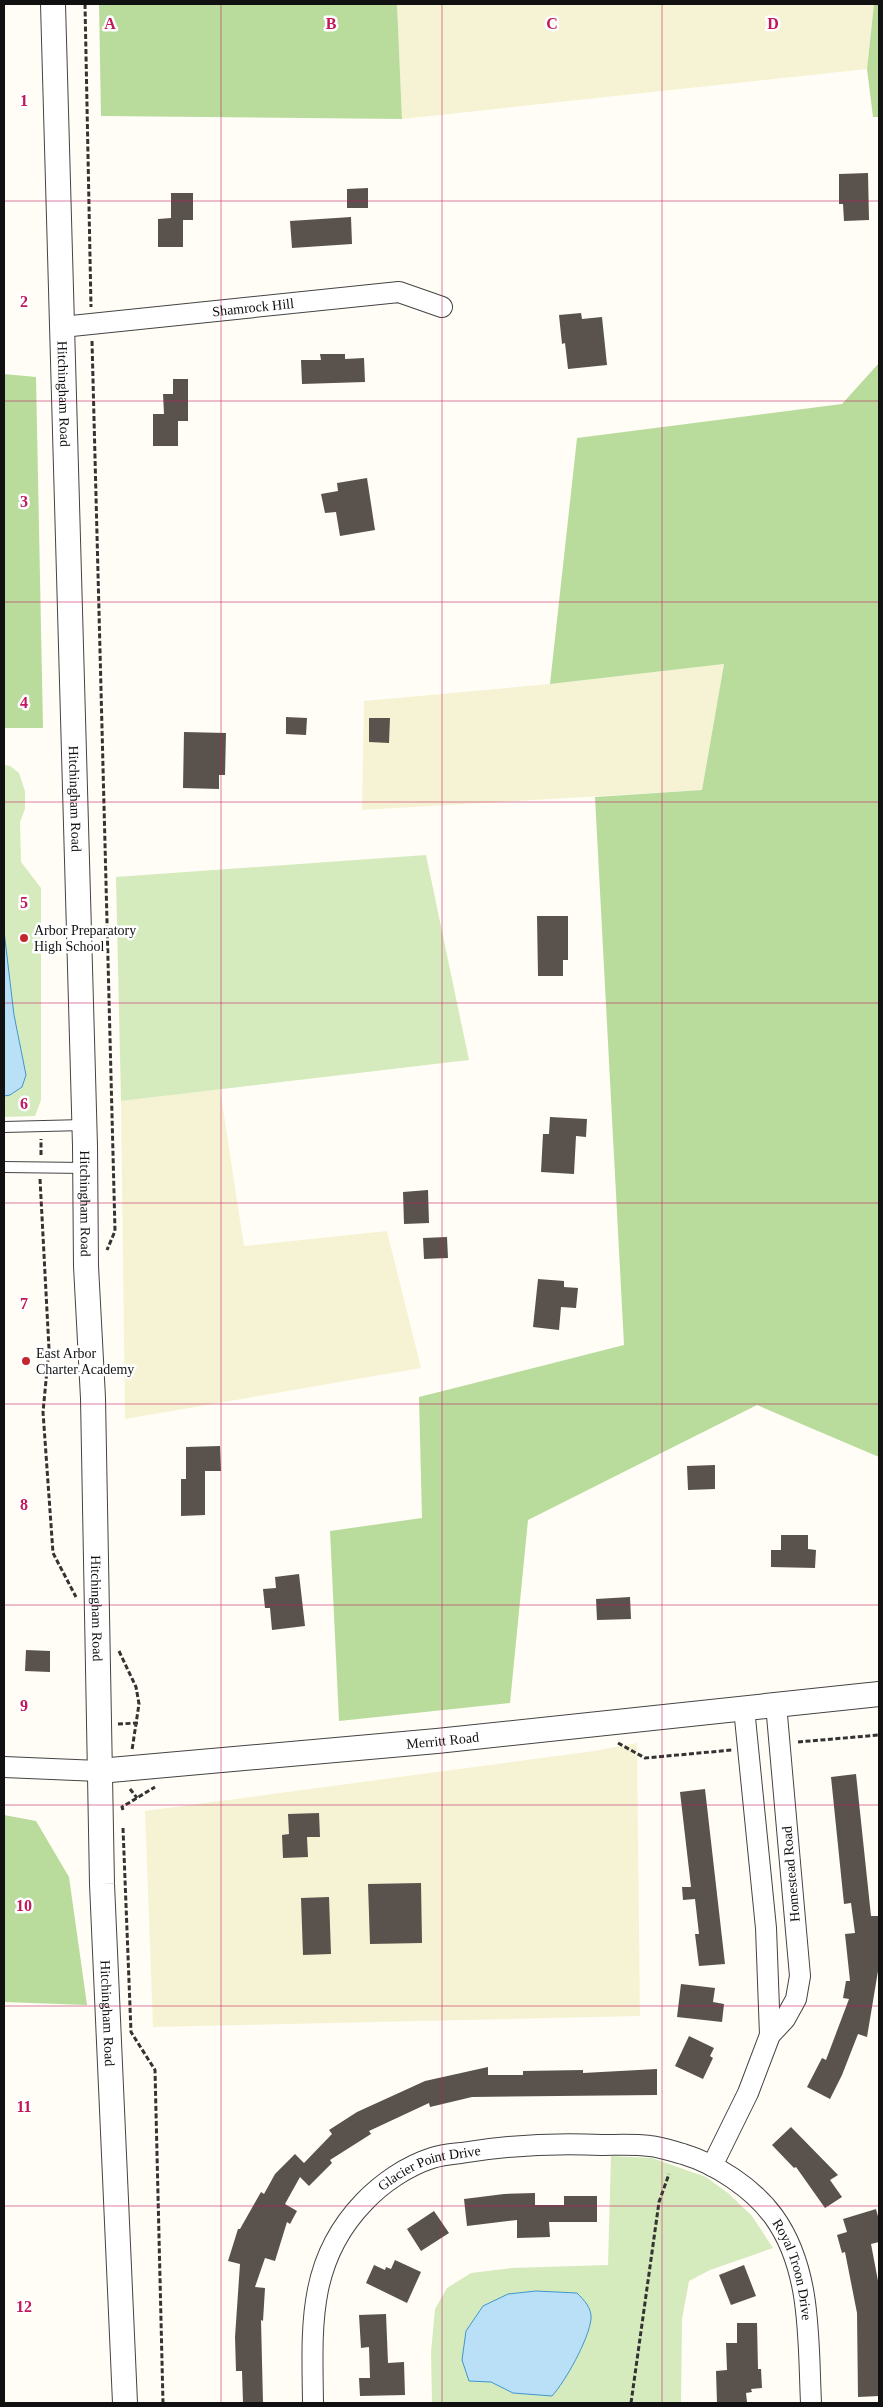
<svg xmlns="http://www.w3.org/2000/svg" width="883" height="2407" font-family="Georgia,serif">
	<style>
		.farmland { fill: #f6f3d4 }
		.green { fill: #d5ebbd }
		.forest { fill: #b9dc9c }
		.water { fill: #b9e0f7; stroke: #3f96cf }
		.building { fill: #5a524d }
		.lines { fill: none; stroke-linecap: round; stroke-linejoin: round }
		.service-casing { stroke: #444; stroke-width: 12 }
		.minor-casing { stroke: #444; stroke-width: 22 }
		.tertiary-casing { stroke: #444; stroke-width: 26 }
		.path { stroke: #333; stroke-width: 3; stroke-dasharray: 5 2.5; stroke-linecap: butt }
		.service { stroke: #fff; stroke-width: 10 }
		.minor { stroke: #fff; stroke-width: 20 }
		.tertiary { stroke: #fff; stroke-width: 24 }
		.grid { fill: none; stroke: #c2185b; stroke-width: 1; stroke-opacity: 0.55 }
		.poi-dot { fill: #c4262e; stroke: #fff; stroke-width: 2 }
		.labels { text-anchor: middle; dominant-baseline: central; stroke-width: 5; stroke-linejoin: round; paint-order: stroke }
		.street-label { font-size: 14px; fill: #111; stroke: #fff }
		.poi-label { font-size: 14px; fill: #111; stroke: #fff; text-anchor: start }
		.grid-label { font-size: 16px; text-anchor: middle; font-weight: bold; fill: #c2185b; stroke: #fff; stroke-width: 5; stroke-linejoin: round; paint-order: stroke }
	</style>
	<rect width="100%" height="100%" fill="#fffdf5"/>
	<path class="farmland" d="M397 4H874L867 69 402 119Z
		M724 664 702 790 362 810 364 701 550 684Z
		M220 1089 244 1246 387 1231 421 1368 125 1419 121 1101Z
		M637 1743 640 2016 153 2027 145 1811 594 1751Z"/>
	<path class="green" d="M4 765 10 766 19 773 25 791V809L20 822 21 862 41 888V1100L35 1116 4 1117Z
		M426 855 469 1060 121 1101 116 877Z
		M611 2156 652 2158 706 2177 728 2193 752 2216 773 2248 710 2270 689 2281 682 2319 681 2403H432L431 2352 435 2309 447 2288 471 2273 511 2268 608 2265Z"/>
	<path class="forest" d="M99 4H397L402 119 101 116Z
		M874 4H879V117H873L867 69Z
		M879 363V1457L757 1405 528 1520 510 1703 339 1721 330 1531 422 1518 419 1397 624 1345 595 797 702 790 724 664 550 684 577 438 842 404Z
		M4 374 36 377 43 728H4Z
		M4 1815 36 1821 69 1877 87 2005 4 2002Z"/>
	<path class="water" d="M4 931 14 1015 26 1075 22 1087 10 1095 4 1096Z
		M536 2291 577 2293C584 2300 592 2308 591 2319 589 2339 565 2382 552 2396L513 2393 491 2382 469 2381 462 2360 466 2331 483 2306 508 2294Z"/>
	<path class="building" d="M868 173 869 220 844 221 843 204H839V174Z
		M368 188V208H347V189Z
		M171 193H193V220H183V247H158V219L171 218Z
		M351 217 352 244 292 248 290 221Z
		M581 313 582 319 602 317 607 365 568 369 565 343 562 344 559 315Z
		M320 354H345V359L364 358 365 382 302 384 301 360H321Z
		M173 379H188V421H178V446H153V414H164L163 394H173Z
		M367 478 375 530 340 536 336 512 325 513 321 494 338 491 337 483Z
		M286 717 307 718 306 735 286 734Z
		M369 718H390L389 743 369 742Z
		M184 732 226 733 225 775H219V789L183 788Z
		M537 916H568V960H563V976H538Z
		M550 1117 587 1119 586 1137 576 1136 574 1174 541 1172 543 1134H549Z
		M428 1190 429 1223 404 1224 403 1192Z
		M447 1237 448 1258 424 1259 423 1238Z
		M538 1279 564 1281V1287L578 1288 576 1308 561 1307 559 1330 533 1327Z
		M220 1446 221 1471H205V1515L181 1516V1479H186V1447Z
		M715 1465V1489L688 1490 687 1466Z
		M781 1535H808V1549L816 1550 815 1568 771 1567V1550H781Z
		M299 1574 305 1626 272 1630 270 1608H265L263 1589 276 1588 275 1577Z
		M630 1597 631 1619 597 1620 596 1599Z
		M26 1650 50 1651V1672L25 1671Z
		M856 1774 871 1916H879V1965L867 2037 858 2034 842 2075 830 2099 807 2087 822 2058 826 2060 849 1999 843 1998 846 1981H850L845 1934 855 1933 851 1903 844 1904 831 1777Z
		M705 1789 725 1964 699 1966 695 1934H699L695 1899 683 1900 682 1887H691L680 1792Z
		M319 1813 320 1837H307L308 1857 283 1858 282 1835 289 1834 288 1814Z
		M421 1883 422 1943 370 1944 368 1884Z
		M329 1897 331 1954 303 1955 301 1898Z
		M681 1984 715 1988 713 2002 724 2004 722 2022 677 2017Z
		M689 2036 714 2048 710 2056 713 2058 703 2079 675 2066Z
		M488 2067V2075H523V2071L583 2070V2073L657 2069V2095L472 2097 430 2107 429 2103 369 2131 371 2134 330 2160 332 2163 309 2186 300 2177 285 2204 297 2211 290 2224 287 2222 275 2261 265 2258 255 2287 265 2288 263 2321 261 2320 263 2403H243L242 2371H236L235 2337 240 2264 228 2261 238 2229H240L261 2192 264 2194 275 2174 295 2154 304 2163 332 2134 329 2130 357 2112 425 2081Z
		M791 2127 838 2175 830 2180 842 2197 825 2208 796 2167 794 2168 772 2145Z
		M535 2193V2205H564V2196H597V2222H549L550 2237 517 2238V2220L467 2226 464 2199 504 2194Z
		M876 2209 879 2220V2242L871 2244 879 2286V2396L858 2397 857 2313 845 2252 842 2253 837 2235 847 2232 843 2219Z
		M434 2211 449 2233 421 2251 407 2229Z
		M395 2260 421 2272 407 2303 366 2283 374 2265 385 2270 386 2267 391 2269Z
		M744 2265 756 2296 731 2305 719 2275Z
		M386 2314 388 2363 404 2362 405 2395 360 2396 359 2378H370L369 2347 361 2348 359 2315Z
		M737 2323H757L758 2369H761L762 2388 751 2389 752 2392 746 2393 747 2402 717 2403 716 2371 727 2370 726 2343H737Z"/>
	<g class="lines">
		<g class="service-casing">
			<path id="service" d="M4 1127 84 1125
				M4 1167 85 1168"/>
		</g>
		<g class="minor-casing">
			<g id="minor">
				<path id="s1" d="M62 327 399 292 442 307"/>
				<path d="M744 1708 766 1928 770 2035"/>
				<path d="M4 1767 99 1771"/>
				<path d="M712 2166 748 2093 770 2035 785 2019 796 1999 800 1976 776 1704"/>
				<path id="s2" d="M313 2403C312 2327 307 2261 364 2202 382 2183 407 2166 432 2158 441 2155 452 2154 461 2153 508 2145 555 2143 602 2145 618 2145 634 2144 650 2146 661 2147 672 2151 683 2154 716 2164 753 2188 774 2217 812 2270 808 2341 811 2403"/>
			</g>
		</g>
		<g class="tertiary-casing">
			<g id="tertiary">
				<path id="s3" d="M53 4 85 1146 86 1266 93 1398 102 1884 125 2403"/>
				<path id="s4" d="M99 1771 437 1741 879 1694"/>
			</g>
		</g>
		<path class="path" d="M85 4 91 307
			M92 341 115 1231 107 1250
			M41 1155V1139
			M40 1179 49 1349 43 1412 53 1553 76 1597
			M119 1651 136 1687 139 1704 132 1750
			M118 1724 138 1723
			M798 1742 879 1735
			M618 1743 645 1758 732 1750
			M130 1789 137 1798
			M123 1810 122 1807 155 1787
			M123 1828 131 2032 155 2070 163 2403
			M631 2403 659 2202 669 2174"/>
		<use href="#service" class="service"/>
		<use href="#minor" class="minor"/>
		<use href="#tertiary" class="tertiary"/>
	</g>
	<path class="grid" d="M221 4V2403M442 4V2403M662 4V2403M4 201H879M4 401H879M4 602H879M4 802H879M4 1003H879M4 1203H879M4 1404H879M4 1605H879M4 1805H879M4 2006H879M4 2206H879"/>
	<g class="poi-dot">
		<circle cx="24" cy="938" r="5"/>
		<circle cx="26" cy="1361" r="5"/>
	</g>
	<g class="labels">
		<g class="street-label">
			<text stroke="none"><textPath href="#s1" startOffset="192">Shamrock Hill</textPath></text>
			<text stroke="none"><textPath href="#s3" startOffset="390">Hitchingham Road</textPath></text>
			<text stroke="none"><textPath href="#s3" startOffset="795">Hitchingham Road</textPath></text>
			<text stroke="none"><textPath href="#s3" startOffset="1200">Hitchingham Road</textPath></text>
			<text stroke="none"><textPath href="#s3" startOffset="1605">Hitchingham Road</textPath></text>
			<text stroke="none"><textPath href="#s4" startOffset="345">Merritt Road</textPath></text>
			<text transform="translate(791 1874) rotate(-95)">Homestead Road</text>
			<text stroke="none"><textPath href="#s3" startOffset="2010">Hitchingham Road</textPath></text>
			<text stroke="none"><textPath href="#s2" startOffset="290">Glacier Point Drive</textPath></text>
			<text stroke="none"><textPath href="#s2" startOffset="718">Royal Troon Drive</textPath></text>
		</g>
		<g class="poi-label">
			<text x="34" y="930">Arbor Preparatory<tspan x="34" dy="16">High School</tspan></text>
			<text x="36" y="1353">East Arbor<tspan x="36" dy="16">Charter Academy</tspan></text>
		</g>
	</g>
	<g class="grid-label">
		<text x="110" y="29">A</text>
		<text x="331" y="29">B</text>
		<text x="552" y="29">C</text>
		<text x="773" y="29">D</text>
		<text x="24" y="106">1</text>
		<text x="24" y="307">2</text>
		<text x="24" y="507">3</text>
		<text x="24" y="708">4</text>
		<text x="24" y="908">5</text>
		<text x="24" y="1109">6</text>
		<text x="24" y="1309">7</text>
		<text x="24" y="1510">8</text>
		<text x="24" y="1711">9</text>
		<text x="24" y="1911">10</text>
		<text x="24" y="2112">11</text>
		<text x="24" y="2312">12</text>
	</g>
	<rect width="883" height="2407" fill="none" stroke="#111111" stroke-width="10"/>
</svg>
